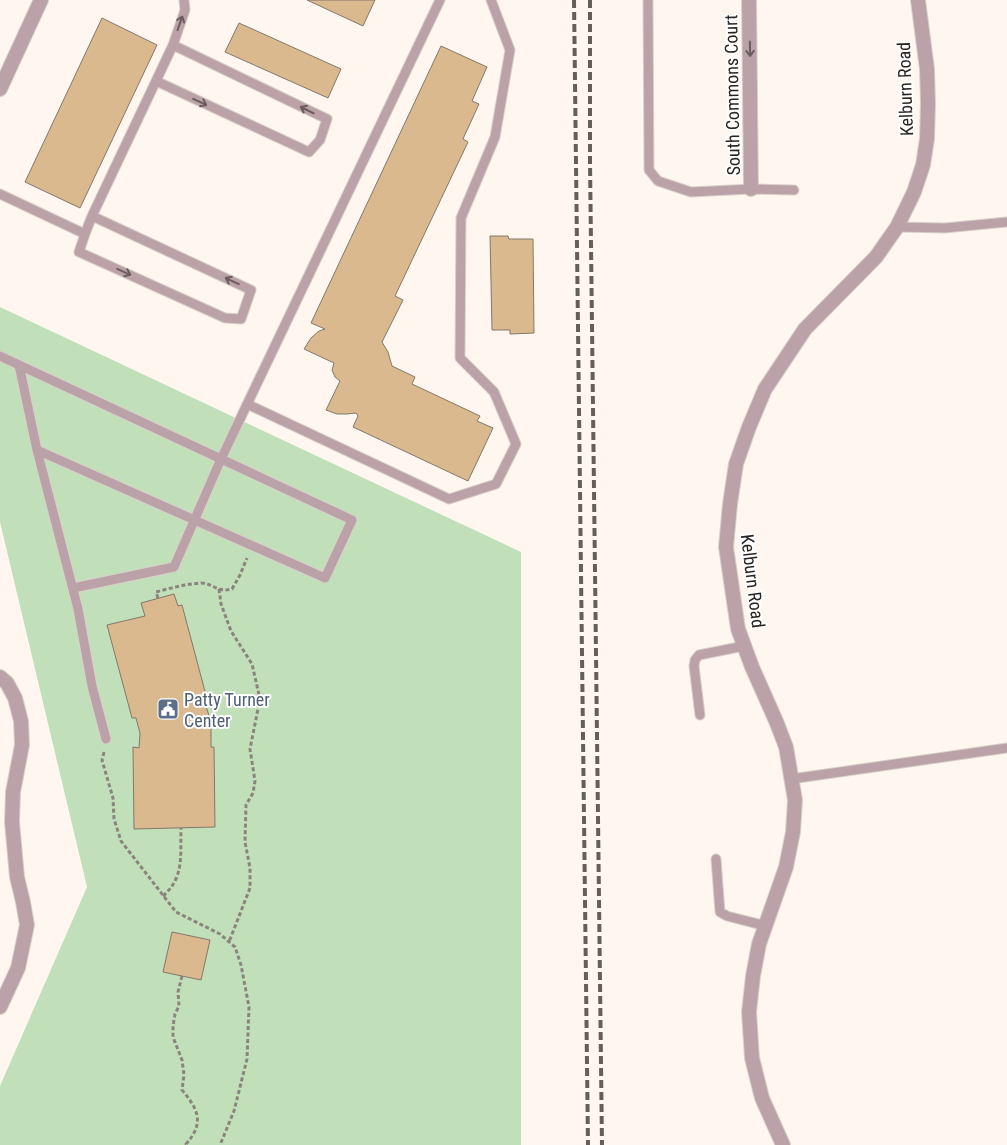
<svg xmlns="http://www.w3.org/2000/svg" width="1007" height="1145" font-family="'Roboto Condensed',sans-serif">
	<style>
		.green { fill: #c1dfb9 }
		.building { fill: #dab98f; stroke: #82786c }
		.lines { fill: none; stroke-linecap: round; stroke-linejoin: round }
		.service-casing { stroke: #d8d1ca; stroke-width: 11 }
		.minor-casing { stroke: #d8d1ca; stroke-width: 16 }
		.path { stroke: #8b847e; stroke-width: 3; stroke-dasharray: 4 2.5; stroke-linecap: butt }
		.service { stroke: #bba2a8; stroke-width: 9 }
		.minor { stroke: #bba2a8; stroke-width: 14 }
		.rail { stroke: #655f5a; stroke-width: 4; stroke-dasharray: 8 4; stroke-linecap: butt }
		.oneway { stroke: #6b5d5d }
		.labels { text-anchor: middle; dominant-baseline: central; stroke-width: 4; stroke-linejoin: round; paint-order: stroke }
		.street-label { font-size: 18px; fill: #292420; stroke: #fff }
		.service-label { font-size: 18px; fill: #4e5e75; stroke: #fff; text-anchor: start }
	</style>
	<rect width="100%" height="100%" fill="#fff7ef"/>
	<path class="green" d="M0 307 521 552V1145H0V1086L87 887 0 522Z"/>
	<path class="building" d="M307 0H375L363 26Z
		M102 18 157 45 80 208 25 182Z
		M239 23 341 69 328 98 225 52Z
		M441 46 487 67 472 101 479 104 463 139 468 142 395 296 403 300 382 342 388 352 392 366 415 377 412 384 480 416 477 421 493 428 468 481 353 427 358 416 356 413 347 414H337L326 410 340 381 335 377 332 370 334 363 304 349 311 338 319 331 325 329 311 323Z
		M490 236H508L509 239H533L534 333 510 334V330H492Z
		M174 594 178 606 182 605 207 699 204 700 211 722V747H214L215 827 134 829 133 747 139 748 140 733 136 718H132L107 625 145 616 141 603Z
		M172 932 210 940 201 980 163 972Z"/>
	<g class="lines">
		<g class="service-casing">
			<path id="service" d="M648 0 649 170 658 181 691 192 751 189 794 190
				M156 81 309 152 320 140 327 119 173 45
				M0 194 85 234 79 252 225 318 241 319 251 290 92 216
				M897 227 945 228 1007 222
				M85 234 92 216 173 45 185 10 184 0
				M0 356 352 520 325 578 37 450
				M19 365 37 450 78 609 92 686 106 739
				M247 404 449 499 496 484 516 444 494 392 460 358 461 218 495 137 510 50 491 0
				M73 588 174 567 221 459 440 0
				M700 715 694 666 695 660 699 655 744 646
				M791 779 1007 748
				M716 859 720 912 727 916 766 926"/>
		</g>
		<g class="minor-casing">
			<path id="minor" d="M749 0 751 189
				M0 89 41 0
				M0 677 7 683 15 698 21 721 22 745 13 792 12 822 17 877 23 902 27 925 18 968 0 1007
				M783 1145 762 1098 752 1058 749 1012 753 976 759 944 786 867 793 832 795 800 786 747 776 721 752 667 738 629 726 547 730 504 736 464 749 427 765 389 805 329 876 257 897 227 914 192 923 165 927 139 928 104 927 69 918 0"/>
		</g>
		<path class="path" d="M219 589 221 604 231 631 252 664 260 699 250 749 255 781 253 793 246 805 245 842 250 868V888L229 942
			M158 598 156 592C171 588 186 584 201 583 213 583 217 593 232 589L240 575 247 558
			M104 752 102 760 113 798 114 819 121 841 176 912 220 934 235 947 241 965 249 1007 247 1059 234 1111 220 1145
			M163 896C185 877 180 854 181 828
			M182 976 178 992 179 1006 175 1014 173 1026V1037L182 1060 184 1075 182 1090C198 1109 205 1123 186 1144L187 1145"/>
		<use href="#service" class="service"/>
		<use href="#minor" class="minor"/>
		<path class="rail" d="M574 0 588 1145
			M590 0V162L602 1145"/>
	</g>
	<defs><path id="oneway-shaft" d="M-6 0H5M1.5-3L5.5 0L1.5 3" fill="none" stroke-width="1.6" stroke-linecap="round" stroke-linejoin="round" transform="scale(1.25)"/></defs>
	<g class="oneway">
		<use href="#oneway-shaft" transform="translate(180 23) rotate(-71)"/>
		<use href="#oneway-shaft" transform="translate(750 49) rotate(89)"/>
		<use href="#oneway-shaft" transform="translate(200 102) rotate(25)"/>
		<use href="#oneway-shaft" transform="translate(307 110) rotate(-154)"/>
		<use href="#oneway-shaft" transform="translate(124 272) rotate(24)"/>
		<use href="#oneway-shaft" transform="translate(232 281) rotate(-155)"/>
	</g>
	<defs>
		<g id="civic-square" transform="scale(1.125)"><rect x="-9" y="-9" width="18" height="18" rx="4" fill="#5c6f8a" stroke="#fff"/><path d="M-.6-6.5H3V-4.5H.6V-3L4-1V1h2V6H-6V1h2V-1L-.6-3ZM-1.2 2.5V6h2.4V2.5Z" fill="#fff"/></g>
	</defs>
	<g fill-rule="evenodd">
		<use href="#civic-square" x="168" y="709"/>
	</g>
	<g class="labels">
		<g class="street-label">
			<text transform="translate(905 89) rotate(-92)">Kelburn Road</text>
			<text transform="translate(732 95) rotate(-91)">South Commons Court</text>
			<text transform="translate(753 581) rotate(83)">Kelburn Road</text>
		</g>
		<g class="service-label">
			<text x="184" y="699">Patty Turner<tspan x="184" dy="21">Center</tspan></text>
		</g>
	</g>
</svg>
